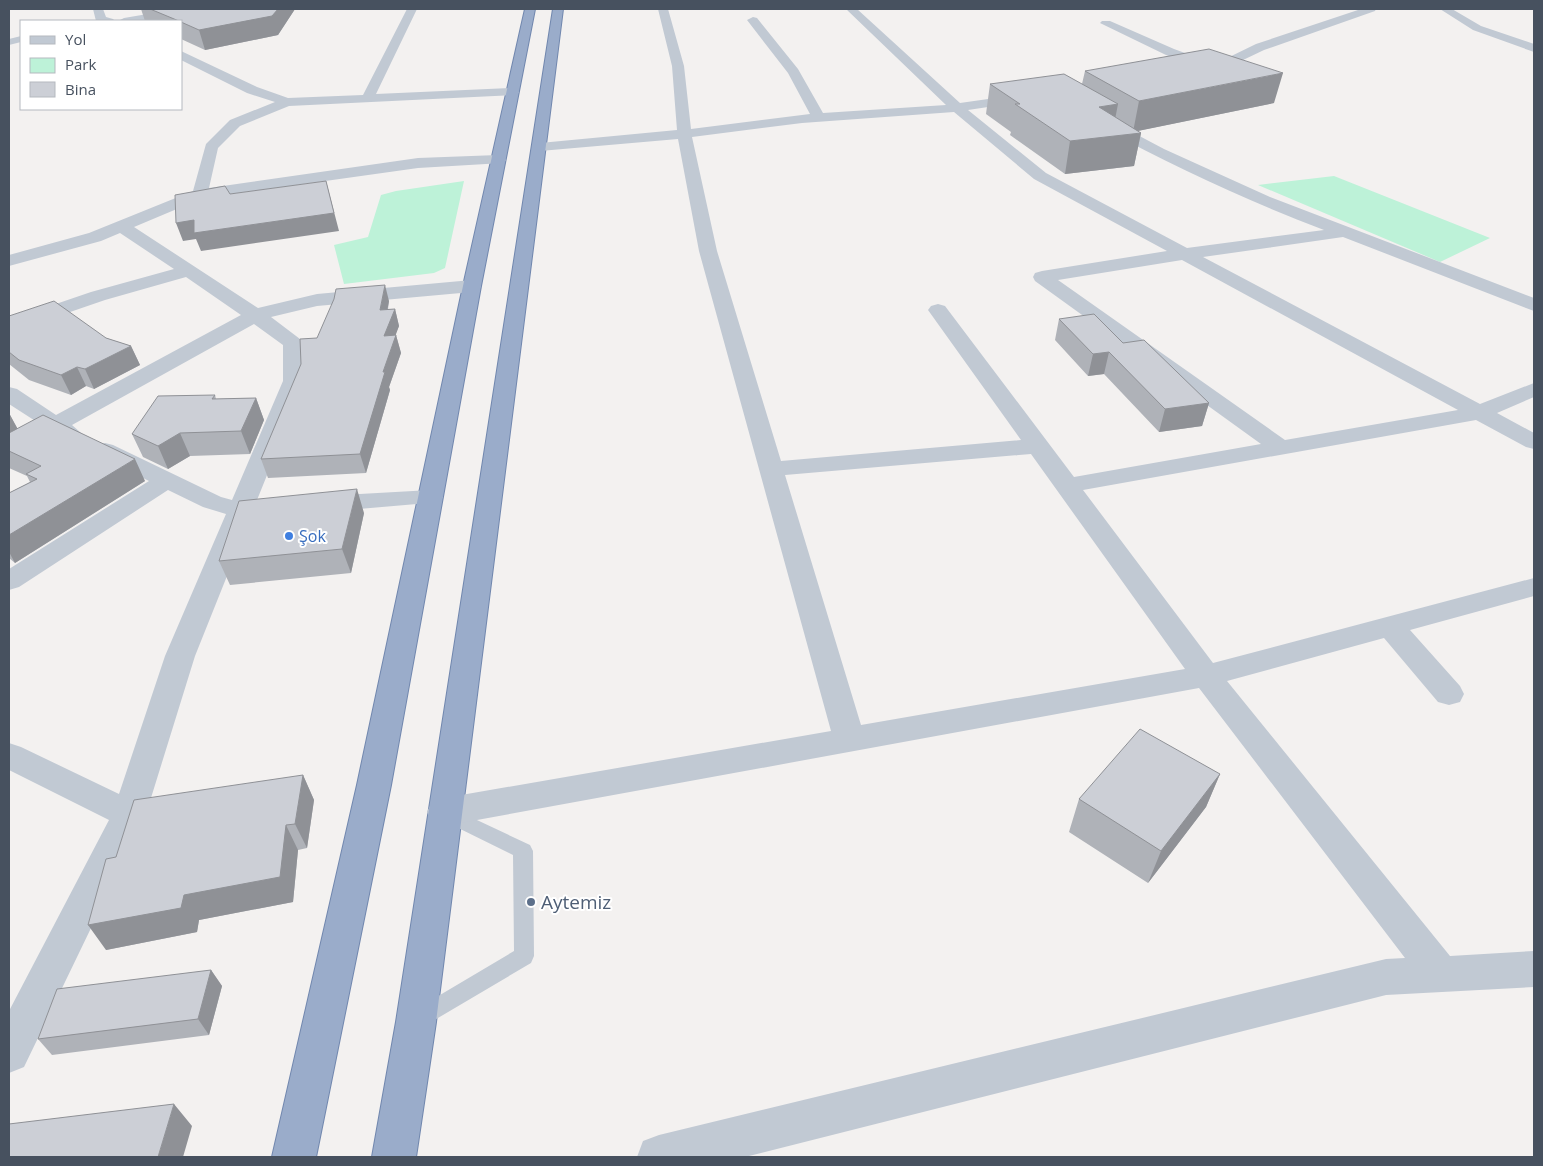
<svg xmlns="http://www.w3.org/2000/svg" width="1543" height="1166" font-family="'Open Sans',sans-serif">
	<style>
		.green { fill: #bdf2d8 }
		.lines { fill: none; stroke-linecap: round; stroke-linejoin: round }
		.trunk-casing { stroke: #7187ae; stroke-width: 2 }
		.service { fill: #c1c9d3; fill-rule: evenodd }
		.minor { fill: #c1c9d3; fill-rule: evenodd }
		.trunk { fill: #9aacca; fill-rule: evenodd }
		.wall { fill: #afb2b8 }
		.shaded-wall { fill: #8f9196 }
		.building { fill: #cccfd6; stroke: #8f9196 }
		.shop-dot { fill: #3f7fe0; stroke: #fff; stroke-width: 2 }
		.service-dot { fill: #5c6f8a; stroke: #fff; stroke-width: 2 }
		.labels { text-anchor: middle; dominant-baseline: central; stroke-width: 4; stroke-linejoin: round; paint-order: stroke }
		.shop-label { font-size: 16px; fill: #366cbe; stroke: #fff; text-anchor: start }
		.near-service-label { font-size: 19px; fill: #4e5e75; stroke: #fff; text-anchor: start }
	</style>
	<rect width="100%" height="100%" fill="#f3f1f0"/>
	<path class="green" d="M1334 176 1490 238 1440 262 1258 185Z
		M464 181 445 268 434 273 344 284 334 245 368 237 381 195 396 191Z"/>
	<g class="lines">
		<g class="trunk-casing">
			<path id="trunk" d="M525 9H535L481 286 391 785 316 1157H272L357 785 463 286Z
				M553 9H563L436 1022 416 1157H372L396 1022Z"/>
		</g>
		<path class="service" d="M447 806 530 845 533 851 534 956 531 963 421 1028 413 1025 410 1018 413 1011 514 951 513 855 440 819 438 814 440 809Z"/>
		<path class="minor" d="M93 9H103L106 17 113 19 115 21H96Z
			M177 9H200L195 12 142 21H118L124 18Z
			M407 9H417L376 94 512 88 519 92 517 95 289 106 240 126 218 148 209 188 418 158 498 155 503 157 506 160 503 163 418 168 203 198 134 227 258 308 317 294 472 280 479 282 481 286 479 290 472 292 317 306 271 317 300 339 303 343 305 381 257 500 266 503 270 508 266 513 251 516 195 656 146 814 24 1067 9 1073V1011L109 820 9 770V743L21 747 119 794 165 656 226 514 203 507 168 490 19 587 9 590V569L149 481 97 455 93 450 97 445 105 443 113 445 221 497 232 500 283 381V345L254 324 72 425 81 433 77 438 69 440 55 434 17 455 9 457V441L40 424 9 404V387L17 389 56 415 241 315 186 277 105 300 9 333V320L91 292 174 269 120 233 101 241 9 266V255L89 233 193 191 206 144 230 120 275 102 247 93 181 60V51L257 87 288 98 363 95Z
			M658 9H668L684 66 691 129 810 114 788 73 747 20 753 17 757 18 798 69 823 113 946 105 846 9H857L960 103 1023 94 1028 95 1030 98 1028 101 968 110 1046 173 1187 248 1324 230C1248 201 1174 167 1103 128L1101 125 1103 122H1113L1164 149 1270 197 1534 298V311L1343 237 1203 257 1480 404 1534 383V397L1497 413 1534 433V449L1526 447 1476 420 1083 490 1213 663 1534 578V596L1410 630 1460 686 1464 694 1460 702 1449 705 1438 702 1384 638 1227 681 1450 956 1534 951V987L1386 995 745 1157H637L643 1141 659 1135 1386 959 1405 958 1199 688 444 826 432 822 427 812 432 802 444 798 831 731 699 251 678 139 540 151 535 150 533 147 535 144 540 143 677 130 672 66ZM954 112 1034 179 1167 251 1042 271 1035 273 1033 277 1035 281 1261 444 1074 477 945 306 938 304 931 306 928 310 1021 440 781 461 717 251 692 137 802 123ZM1182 260 1458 410 1285 440 1058 280ZM1031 454 1185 669 861 725 785 475Z
			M1361 9H1376L1375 11 1264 50 1220 71 1202 74 1196 70 1200 67 1166 55 1100 23 1102 21H1110L1174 49 1215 64 1256 44Z
			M1440 9H1452L1481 26 1534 44V52L1473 30Z
			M21 36V42L9 45V39Z
			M431 490 440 492 443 497 440 502 324 512 315 509 311 504 315 499 324 496Z"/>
		<use href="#trunk" class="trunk"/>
	</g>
	<path class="wall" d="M141 9H295L278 35 205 50 181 39V21H145Z
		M1085 71 1274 103 1137 131 1141 133 1134 166 1065 174 1010 135 1011 132 986 114 990 84H1082Z
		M389 301 388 309H395L399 326 395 335H396L401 353 389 387 390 390 366 473 268 478 261 459 317 338Z
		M9 316 106 338 131 346 140 365 94 389 86 386 71 395 29 380 9 364Z
		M1059 319 1123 343 1209 403 1202 426 1159 432 1104 374 1088 376 1055 340Z
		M215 395 216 399 256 398 264 420 250 454 190 456 168 469 143 457 132 434Z
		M9 413 17 429 145 481 15 563 9 558V493L30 482 27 476 9 468Z
		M364 513 351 573 230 585 219 561Z
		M1220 774 1206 807 1148 883 1069 832 1079 799Z
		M303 775 314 800 307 848 298 850 293 902 199 920 197 932 106 950 116 857Z
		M211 970 222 986 209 1035 52 1055 38 1039Z"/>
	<path class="shaded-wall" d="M278 9H295L278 35 205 50 199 30Z
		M1283 73 1274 103 1133 132 1139 101Z
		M1118 104 1112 135 1099 107Z
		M1141 133 1134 166 1065 174 1070 141Z
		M326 181 339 231 201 251 196 239 183 241 176 223Z
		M385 285 389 301 384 327 380 310Z
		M395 309 399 326 389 353 384 336Z
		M396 335 401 353 389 387 390 390 366 473 360 454 383 372Z
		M131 346 140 365 94 389 85 369Z
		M1109 352 1104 374 1088 376 1093 354Z
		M77 367 86 386 71 395 61 375Z
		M256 398 264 420 250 454 241 431Z
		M1209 403 1202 426 1159 432 1165 409Z
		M9 413 20 433 9 440Z
		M180 433 190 456 168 469 158 446Z
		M135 459 145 481 15 563 9 552V535Z
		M357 489 364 513 351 573 342 549Z
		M1220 774 1206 807 1148 883 1161 851Z
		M303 775 314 800 307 848 295 824Z
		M286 825 298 850 293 902 199 920 197 932 106 950 88 925 184 895Z
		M211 970 222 986 209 1035 198 1019Z
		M174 1104 192 1126 183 1157H158Z"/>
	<path class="building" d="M150 9H278L272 16 199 30 181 22V21H179Z
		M1209 49 1283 73 1139 101 1085 71Z
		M1064 74 1118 104 1099 107 1141 133 1070 141 1015 104H1020L990 84Z
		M326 181 334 213 194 233V220L176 223 175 195 225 186 230 194Z
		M385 285 380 310 395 309 384 336 396 335 383 372H385L360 454 261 459 301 364 300 339 317 338 334 299 336 289Z
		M54 301 106 338 131 346 85 369 77 367 61 375 19 360 9 352V316Z
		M1094 314 1123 343 1144 340 1209 403 1165 409 1109 352 1093 354 1059 319Z
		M215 395 212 399 256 398 241 431 180 433 158 446 132 434 158 396Z
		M43 415 135 459 9 535V493L37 479 26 474 41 466 9 451V433Z
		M357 489 342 549 219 561 239 501Z
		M1140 729 1220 774 1161 851 1079 799Z
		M303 775 295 824 286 825 280 877 184 895 181 908 88 925 106 859 116 857 134 800Z
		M211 970 198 1019 38 1039 57 989Z
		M174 1104 158 1157H9V1124Z"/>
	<circle class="shop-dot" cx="289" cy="536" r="5"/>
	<circle class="service-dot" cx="531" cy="902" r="5"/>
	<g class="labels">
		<g class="shop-label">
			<text x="299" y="536">Şok</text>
		</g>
		<g class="near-service-label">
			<text x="541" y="902">Aytemiz</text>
		</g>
	</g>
	<rect width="1543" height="1166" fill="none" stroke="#47515f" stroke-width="20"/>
	<rect x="20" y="20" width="162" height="90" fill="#ffffff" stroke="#b5b9bf"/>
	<rect x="30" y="36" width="25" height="8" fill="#c1c9d3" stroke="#b5b9bf"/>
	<text x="65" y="45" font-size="15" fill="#47515f">Yol</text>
	<rect x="30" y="58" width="25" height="15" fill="#bdf2d8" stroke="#b5b9bf"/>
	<text x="65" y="70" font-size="15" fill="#47515f">Park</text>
	<rect x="30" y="82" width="25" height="15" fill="#cccfd6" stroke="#b5b9bf"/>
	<text x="65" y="95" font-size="15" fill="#47515f">Bina</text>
</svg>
